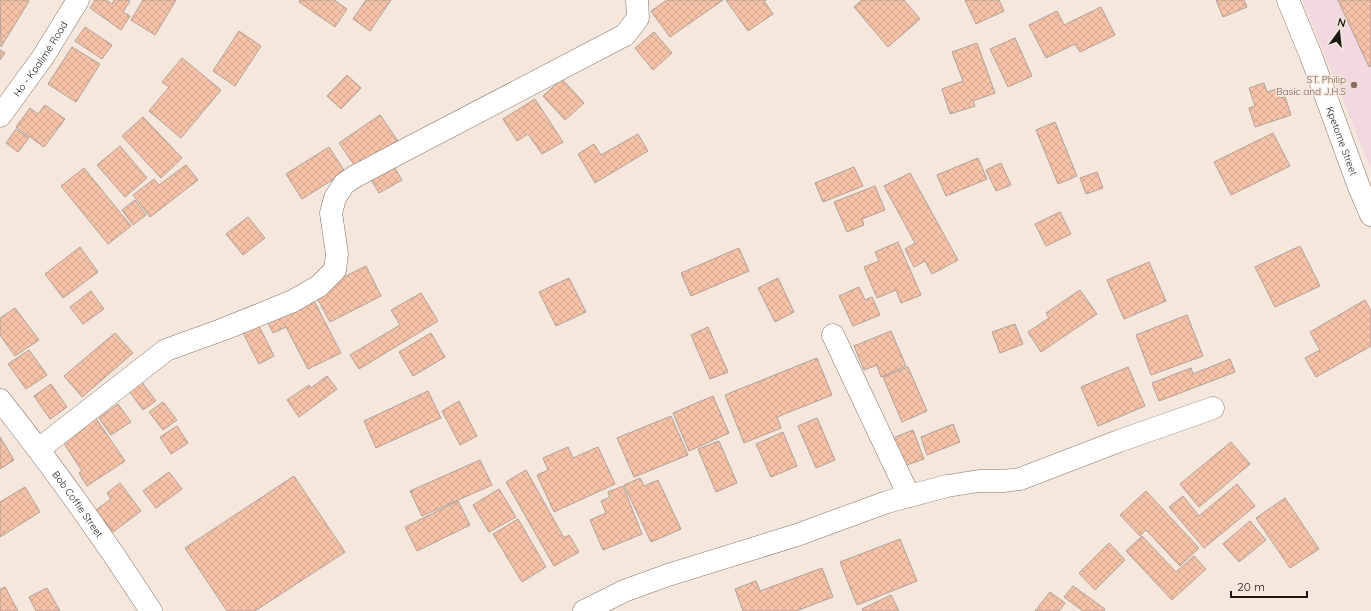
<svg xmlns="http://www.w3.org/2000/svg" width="1371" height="611" font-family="Quicksand,sans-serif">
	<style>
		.education { fill: #f1d8e1 }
		.building { fill: url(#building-cross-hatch); stroke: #b1a199 }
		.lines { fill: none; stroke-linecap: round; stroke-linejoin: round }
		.minor-casing { stroke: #83766c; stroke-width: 23 }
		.secondary-casing { stroke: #83766c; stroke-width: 23 }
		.minor { stroke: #fff; stroke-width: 22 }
		.secondary { stroke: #fff; stroke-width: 22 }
		.education-dot { fill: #8d6e63; stroke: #f5e7db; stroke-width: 1.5 }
		.labels { text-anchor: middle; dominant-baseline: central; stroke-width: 3; stroke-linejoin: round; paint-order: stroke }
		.street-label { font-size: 10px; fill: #1c1713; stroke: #f5e7db }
		.education-label { font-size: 10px; fill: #785e54; stroke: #f5e7db; text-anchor: end }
	</style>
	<defs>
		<pattern id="building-cross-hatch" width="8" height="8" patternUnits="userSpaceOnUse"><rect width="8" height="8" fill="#f7c3a8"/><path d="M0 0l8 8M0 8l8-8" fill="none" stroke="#d3a790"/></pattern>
	</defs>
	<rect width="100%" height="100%" fill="#f5e7db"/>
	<path class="education" d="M1302 0H1371V169Z"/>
	<path class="building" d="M0 0H27L29 1 1 47Z
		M95 0H106L112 4 114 0H128L130 1 123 12 130 16 121 30 90 8Z
		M143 0H176L155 35 131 20Z
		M300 0H334L347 9 335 27 299 2Z
		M366 0H391L370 31 353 19Z
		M667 0H723L670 37 651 11Z
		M726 0H766L764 1 773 14 748 31Z
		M862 0H904L920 19 888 47 854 7Z
		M965 0H999L1004 11 976 24Z
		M1216 0H1244L1247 7 1223 17Z
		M1338 0H1371V66L1369 67Z
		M1101 7 1115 35 1080 52 1075 44 1046 58 1029 25 1057 11 1064 25Z
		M85 27 112 45 102 59 75 41Z
		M239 31 261 46 235 86 213 71Z
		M654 32 672 53 653 70 635 48Z
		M1015 38 1032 76 1008 87 990 49Z
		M977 43 995 93 973 101 975 106 950 114 942 89 963 81 952 52Z
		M72 47 100 64 76 102 48 84Z
		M0 50 5 53 0 60Z
		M182 58 221 90 181 138 149 111 169 87 162 82Z
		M347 75 361 88 341 109 327 96Z
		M562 79 584 103 565 120 543 96Z
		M1264 83 1267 92 1277 89 1280 98 1285 97 1291 115 1255 127 1249 108 1255 106 1249 88Z
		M535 99 563 142 542 154 528 134 517 141 503 119Z
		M45 105 65 119 44 147 16 127 30 108 38 114Z
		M380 115 398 141 357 169 339 143Z
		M143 117 182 158 161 178 122 136Z
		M1055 122 1077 176 1058 184 1036 130Z
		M16 129 29 138 18 152 6 143Z
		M1273 133 1290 166 1231 195 1214 162Z
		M638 134 648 151 595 183 578 154 594 144 601 155Z
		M120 146 147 178 125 197 97 165Z
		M329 147 345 172 302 199 286 174Z
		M978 158 987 179 946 196 937 175Z
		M1001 163 1011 185 996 191 986 170Z
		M186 165 198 180 150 217 133 195 154 179 159 185Z
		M393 165 402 180 379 193 370 178Z
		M854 167 863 186 823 202 815 183Z
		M84 168 131 226 108 244 61 186Z
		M1097 172 1103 188 1086 194 1080 178Z
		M910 173 958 260 932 274 925 261 914 267 905 249 915 243 884 186Z
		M875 186 885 210 862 219 864 225 847 232 834 202Z
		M135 200 146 215 133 225 122 210Z
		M1060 212 1071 234 1046 246 1035 224Z
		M248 217 265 238 243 255 226 234Z
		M898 242 921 295 901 303 896 290 877 298 864 267 879 261 875 252Z
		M1300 246 1320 286 1275 307 1255 267Z
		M80 247 98 272 63 298 45 274Z
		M739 248 749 271 691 296 681 273Z
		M1149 262 1166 301 1124 319 1107 280Z
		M366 266 381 296 330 322 314 292Z
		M569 278 586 312 556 326 539 292Z
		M778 278 794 312 775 322 758 288Z
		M859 287 865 300 872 297 880 315 853 326 839 296Z
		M1080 290 1097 314 1041 352 1028 332 1049 318 1046 313Z
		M91 291 104 309 83 324 70 307Z
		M421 293 438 321 359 369 350 355 400 325 391 310Z
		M311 295 341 353 308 369 286 327 273 333 265 317Z
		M1365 300 1371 311V346L1316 377 1305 358 1320 350 1310 332Z
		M15 308 39 340 15 356 0 335V318Z
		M1187 315 1203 356 1151 375 1136 335Z
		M256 320 274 356 259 364 241 329Z
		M1015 324 1023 344 1000 353 992 332Z
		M708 327 728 372 710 379 691 335Z
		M891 331 906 366 881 377 877 365 864 370 854 346Z
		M115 333 133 353 82 397 64 376Z
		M431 333 445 357 413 376 399 352Z
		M29 350 47 375 26 389 8 364Z
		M817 358 832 395 777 417 781 428 744 443 725 395Z
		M1230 359 1235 372 1159 401 1152 383 1191 368 1193 374Z
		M908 367 927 411 902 422 883 377Z
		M1128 367 1145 406 1098 426 1081 387Z
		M327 376 337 389 299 417 287 400 309 385 311 388Z
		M141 381 156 401 143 410 128 390Z
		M51 384 67 407 50 419 34 396Z
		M428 391 441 418 376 448 364 421Z
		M713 396 729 433 689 451 673 413Z
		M459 401 477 436 460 445 442 411Z
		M163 402 177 420 163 430 149 412Z
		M118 404 131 422 111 435 99 418Z
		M671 416 688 455 634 477 617 438Z
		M95 417 125 461 87 486 79 473 82 471 61 439Z
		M817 418 835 460 816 468 798 426Z
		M953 424 960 442 927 455 921 437Z
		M177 426 188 443 171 454 160 437Z
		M913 430 924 459 904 466 893 438Z
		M783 432 797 466 771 477 756 444Z
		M0 437 14 460 0 469Z
		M719 441 737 483 716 492 698 449Z
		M1231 442 1250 464 1199 507 1180 484Z
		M568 447 573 458 598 447 615 484 554 512 537 475 548 470 543 458Z
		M480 460 492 485 422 516 410 491Z
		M526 470 564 538 569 535 579 552 554 566 506 482Z
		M169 472 182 489 156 508 143 491Z
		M294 476 345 552 255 611H227L185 548Z
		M640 478 644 486 658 480 681 529 651 542 624 485Z
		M120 483 141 511 113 532 96 510 111 499 107 493Z
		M1237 484 1255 506 1204 548 1169 507 1183 496 1199 516Z
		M623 486 642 534 603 550 590 520 606 513 601 501 610 497 608 492Z
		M25 487 40 512 0 537V502Z
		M499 489 516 517 489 532 473 505Z
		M1146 491 1199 548 1180 566 1146 530 1140 536 1120 515Z
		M1285 498 1319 549 1290 568 1256 518Z
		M458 501 470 525 417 551 405 527Z
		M518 519 546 567 522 582 493 534Z
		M1250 521 1266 540 1239 562 1223 544Z
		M1142 536 1176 572 1194 556 1206 569 1172 600 1126 551Z
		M900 539 917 581 857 605 840 562Z
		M1109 543 1125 560 1095 590 1079 573Z
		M822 568 833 597 796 611H743L735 589 756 581 760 591Z
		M1073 586 1105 609 1104 611H1083L1064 597Z
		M5 587 18 611H0V589Z
		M47 588 60 611H36L29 597Z
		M1050 592 1065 603 1059 611H1035Z
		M891 595 899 611H863L862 609Z"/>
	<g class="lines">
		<g class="minor-casing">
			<g id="minor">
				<path id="s1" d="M1288 0 1311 56 1359 187 1371 215"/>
				<path d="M833 335 909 496"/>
				<path id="s2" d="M0 400C54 468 104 538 151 611"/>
				<path d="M39 449 166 350 224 329 293 301 319 286 335 270 337 254 331 213 335 198 344 184 354 177 401 152 625 35 638 18 637 0"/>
				<path d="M584 611 624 591 668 575 797 535 887 502 947 486 979 481H1003L1020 479 1119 441 1213 408"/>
			</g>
		</g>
		<g class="secondary-casing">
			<g id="secondary">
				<path id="s3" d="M0 116 43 57 78 0"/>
			</g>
		</g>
		<use href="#minor" class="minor"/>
		<use href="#secondary" class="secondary"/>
	</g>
	<circle class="education-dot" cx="1354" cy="85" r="4"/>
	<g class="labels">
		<g class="street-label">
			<text stroke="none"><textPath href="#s3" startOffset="70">Ho - Kpalimé Road</textPath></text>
			<text stroke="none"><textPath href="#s1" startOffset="151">Kpetome Street</textPath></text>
			<text stroke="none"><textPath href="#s2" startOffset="130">Bob Coffie Street</textPath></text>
		</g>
		<g class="education-label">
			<text x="1346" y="79">ST. Philip<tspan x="1346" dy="12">Basic and J.H.S</tspan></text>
		</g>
	</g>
	<g transform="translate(1339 32) rotate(15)" stroke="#f5e7db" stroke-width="3" paint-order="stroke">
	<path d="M0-3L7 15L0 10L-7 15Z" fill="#1c1713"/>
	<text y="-6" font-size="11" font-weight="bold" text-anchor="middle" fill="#1c1713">N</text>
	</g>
	<path d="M1231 591v6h76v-6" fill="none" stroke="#1c1713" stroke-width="2"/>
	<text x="1237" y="591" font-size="12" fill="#1c1713" stroke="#f5e7db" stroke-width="3" paint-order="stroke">20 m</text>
</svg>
